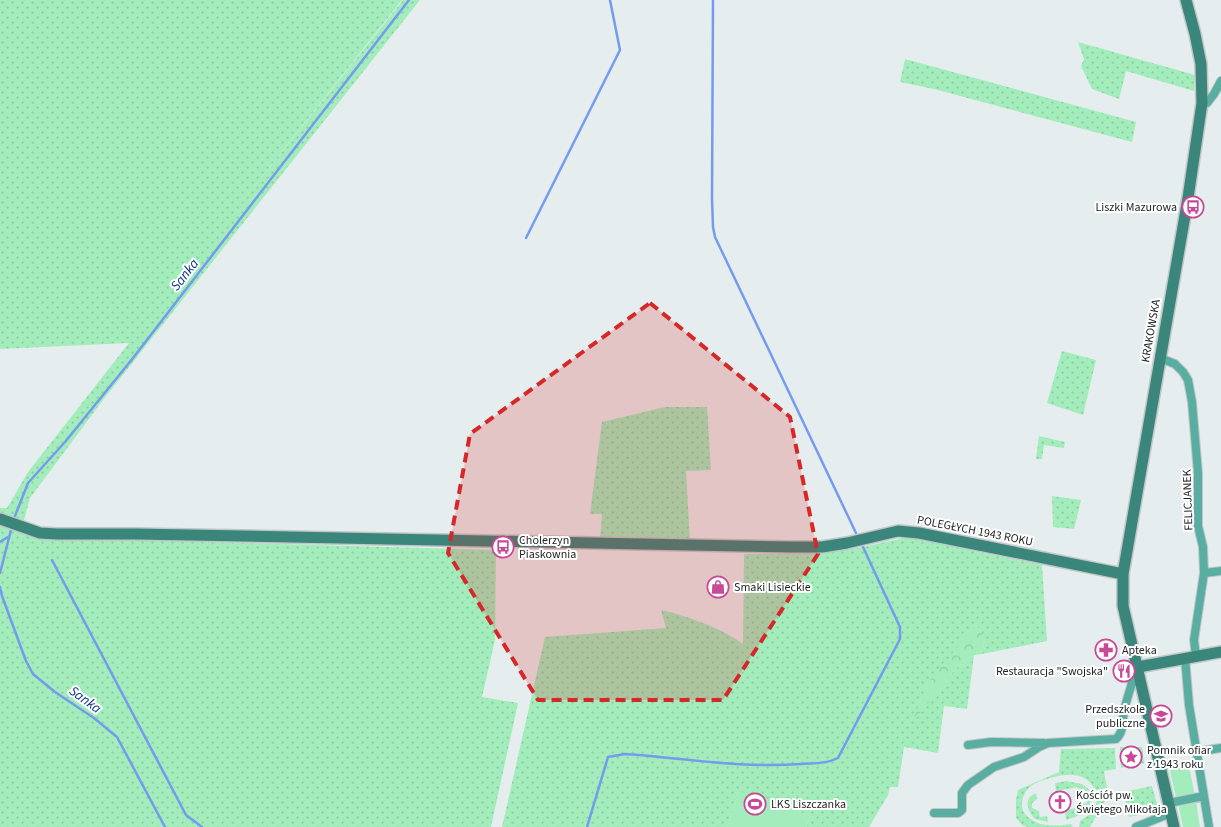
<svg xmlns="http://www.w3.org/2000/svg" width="1221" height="827" font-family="'Source Sans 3',sans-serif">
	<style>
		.grass { fill: url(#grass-dots) }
		.forest { fill: url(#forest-crowns) }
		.park { fill: #a3edbc }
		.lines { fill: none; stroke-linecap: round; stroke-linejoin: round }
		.stream { stroke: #749bee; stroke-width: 2.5 }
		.street-casing { stroke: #c2c8c9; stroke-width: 10 }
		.secondary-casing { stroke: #c2c8c9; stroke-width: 14 }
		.street { stroke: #5aaea1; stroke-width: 8 }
		.secondary { stroke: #3b867b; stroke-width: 11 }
		.marked { fill: #d62828; fill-opacity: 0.2; stroke: #d62828; stroke-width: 4; stroke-dasharray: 10 6; stroke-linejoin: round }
		.labels { text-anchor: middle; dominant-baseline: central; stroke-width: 4; stroke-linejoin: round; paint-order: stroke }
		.poi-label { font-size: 12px; fill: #1f2122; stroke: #fff; text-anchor: start }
		.street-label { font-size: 12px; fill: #1f2122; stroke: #fff }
		.water-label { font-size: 14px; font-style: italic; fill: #103491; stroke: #fff }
	</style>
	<defs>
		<pattern id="grass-dots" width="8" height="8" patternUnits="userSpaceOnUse" patternTransform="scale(1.25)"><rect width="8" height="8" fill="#a3edbc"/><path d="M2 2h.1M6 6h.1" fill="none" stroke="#8ccba1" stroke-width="1.8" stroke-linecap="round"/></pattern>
		<pattern id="forest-crowns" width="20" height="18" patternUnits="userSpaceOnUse" patternTransform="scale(1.25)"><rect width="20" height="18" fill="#a3edbc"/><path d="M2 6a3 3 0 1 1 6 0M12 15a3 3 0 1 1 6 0" fill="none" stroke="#8ccba1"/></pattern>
	</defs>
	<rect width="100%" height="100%" fill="#e6edee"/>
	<path class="grass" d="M0 0H402L223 226 403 0H420L103 400 30 498 23 524 0 516V508H7L28 472 129 343 0 349Z
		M1078 42 1195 75 1194 91 1126 71 1119 99 1092 89 1081 66 1084 59Z
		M905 59 1136 122 1132 142 934 89 900 82Z
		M1062 351 1096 360 1083 415 1047 403Z
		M665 407H707L711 470 686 471 690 542 600 539 602 514H590L602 422Z
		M1039 436 1065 442 1064 448 1044 445 1042 459H1036Z
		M1052 496 1081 500 1074 529 1053 527Z
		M0 526C38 540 62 539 102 539L496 550 495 640 482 697 518 703 491 827H0Z
		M913 536 969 550 1042 565 1047 641 982 654 985 638 976 625 913 721 956 668 974 655 967 709 944 706 938 753 904 747 898 787H890L888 795 869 827H806L810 816 739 792 727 827H502L545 637 666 628 661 610C687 616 722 628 743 644L744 554H819L858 548Z
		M1120 747H1142L1144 763 1121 768Z
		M1115 748 1116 769 1104 771 1107 788 1095 790C1085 769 1062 774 1044 780 1037 782 1028 786 1025 793 1022 798 1021 806 1023 811 1033 827 1053 827 1071 824L1073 827H1027L1022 825 1016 818V799L1018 790 1059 772 1061 749Z
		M1066 781 1082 784 1091 791 1085 792 1084 789 1079 790 1078 787 1056 791 1055 783Z
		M1152 786 1159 811 1129 817 1123 792Z
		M1036 793 1037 799 1032 803V808L1039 811 1040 817 1047 816 1048 822 1035 819C1027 811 1023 798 1036 793Z
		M1108 796 1090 827H1079L1080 821 1093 812 1098 798Z
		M1091 799C1090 812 1077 817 1066 820L1065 810 1082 807 1081 804 1087 803V801Z"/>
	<path class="forest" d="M976 625 985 638 982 654 974 655 956 668 912 723 927 684Z"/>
	<path class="park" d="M1188 761 1195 796 1176 798 1169 766Z
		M739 791 810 816 806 827H727Z
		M1196 801 1200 827H1183L1178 804Z"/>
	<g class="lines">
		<path class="stream" d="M713 0 712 198 713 227 715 237 856 533
			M526 238 620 50 610 0
			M13 521 28 483 65 442 133 358 409 0
			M0 542 8 537
			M52 560 186 815 202 827
			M0 573 12 526
			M0 587 2 596 26 661 33 674 55 692 94 718 117 737 165 827
			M587 827 608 757 625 754 639 755C693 760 746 768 801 764 814 763 826 764 838 758L900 639V627L863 547"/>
		<g class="street-casing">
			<path id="street" d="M1202 103H1207L1214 94 1221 81
				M1160 358 1175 364 1183 372 1188 380 1192 402 1198 473V526L1203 547 1204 573 1194 640 1196 656
				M1204 573 1221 571
				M1185 658 1189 705 1209 827
				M968 745 991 742 1044 743
				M1196 752 1221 748
				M1169 803 1204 796
				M934 813H958L962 810V793L968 785 994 767 1024 757 1039 747 1048 743 1116 739C1124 732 1122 721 1124 711 1126 702 1129 693 1132 683L1141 679
				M1136 827 1171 813"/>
		</g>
		<g class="secondary-casing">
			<path id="secondary" d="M0 519 40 533 57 534H137L792 547H822L847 543 898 531 919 533 1123 574
				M1138 667 1221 652
				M1174 827 1123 606V574L1188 198 1202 103 1201 64 1195 34 1186 0"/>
		</g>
		<use href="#street" class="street"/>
		<use href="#secondary" class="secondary"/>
	</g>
	<path class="marked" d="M650 303 790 417 818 554 723 700H538L448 553 470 434Z"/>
	<defs>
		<g id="bus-ring" transform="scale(1.125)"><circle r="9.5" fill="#fff" stroke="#c74997" stroke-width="1.5"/><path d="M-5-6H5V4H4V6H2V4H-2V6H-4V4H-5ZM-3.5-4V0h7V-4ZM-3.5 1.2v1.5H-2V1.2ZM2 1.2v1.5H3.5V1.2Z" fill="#c74997"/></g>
		<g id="shop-ring" transform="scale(1.125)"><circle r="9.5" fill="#fff" stroke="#c74997" stroke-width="1.5"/><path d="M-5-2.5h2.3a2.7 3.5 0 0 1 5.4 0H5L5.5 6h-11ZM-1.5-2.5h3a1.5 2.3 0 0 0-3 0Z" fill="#c74997"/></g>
		<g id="pharmacy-ring" transform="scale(1.125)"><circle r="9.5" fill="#fff" stroke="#c74997" stroke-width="1.5"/><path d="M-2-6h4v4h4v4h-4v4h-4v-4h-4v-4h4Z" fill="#c74997"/></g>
		<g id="restaurant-ring" transform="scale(1.125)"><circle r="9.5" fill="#fff" stroke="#c74997" stroke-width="1.5"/><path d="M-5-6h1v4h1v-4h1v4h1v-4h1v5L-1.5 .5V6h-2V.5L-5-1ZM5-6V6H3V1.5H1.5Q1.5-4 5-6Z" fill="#c74997"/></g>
		<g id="school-ring" transform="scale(1.125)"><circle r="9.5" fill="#fff" stroke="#c74997" stroke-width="1.5"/><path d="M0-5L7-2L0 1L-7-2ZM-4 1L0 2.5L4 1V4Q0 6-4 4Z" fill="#c74997"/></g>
		<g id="sight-ring" transform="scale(1.125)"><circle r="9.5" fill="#fff" stroke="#c74997" stroke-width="1.5"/><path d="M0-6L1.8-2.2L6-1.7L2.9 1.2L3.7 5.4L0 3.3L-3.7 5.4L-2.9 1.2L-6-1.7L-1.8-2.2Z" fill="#c74997"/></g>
		<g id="church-ring" transform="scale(1.125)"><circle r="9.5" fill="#fff" stroke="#c74997" stroke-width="1.5"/><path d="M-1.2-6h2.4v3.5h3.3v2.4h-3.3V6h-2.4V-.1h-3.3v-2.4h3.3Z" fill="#c74997"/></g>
		<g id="stadium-ring" transform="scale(1.125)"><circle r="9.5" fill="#fff" stroke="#c74997" stroke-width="1.5"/><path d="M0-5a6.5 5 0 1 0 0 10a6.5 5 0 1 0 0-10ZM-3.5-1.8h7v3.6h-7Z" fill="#c74997"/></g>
	</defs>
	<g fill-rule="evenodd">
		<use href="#bus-ring" x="1193" y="207"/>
		<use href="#bus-ring" x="503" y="547"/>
		<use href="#shop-ring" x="718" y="587"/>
		<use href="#pharmacy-ring" x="1106" y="650"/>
		<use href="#restaurant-ring" x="1124" y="671"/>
		<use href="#school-ring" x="1161" y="716"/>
		<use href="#sight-ring" x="1131" y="757"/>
		<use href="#church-ring" x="1060" y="802"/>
		<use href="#stadium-ring" x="755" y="804"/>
	</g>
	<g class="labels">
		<g class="poi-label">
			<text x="1177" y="207" text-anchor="end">Liszki Mazurowa</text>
			<text x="519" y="540">Cholerzyn<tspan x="519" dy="14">Piaskownia</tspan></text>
			<text x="734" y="587">Smaki Lisieckie</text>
			<text x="1122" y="650">Apteka</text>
			<text x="1108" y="671" text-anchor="end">Restauracja "Swojska"</text>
			<text x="1145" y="709" text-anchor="end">Przedszkole<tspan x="1145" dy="14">publiczne</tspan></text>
			<text x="1147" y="750">Pomnik ofiar<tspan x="1147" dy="14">z 1943 roku</tspan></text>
			<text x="1076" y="795">Kościół pw.<tspan x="1076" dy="14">Świętego Mikołaja</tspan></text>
			<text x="771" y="804">LKS Liszczanka</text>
		</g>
		<g class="street-label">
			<text transform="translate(1151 331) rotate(-80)">KRAKOWSKA</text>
			<text transform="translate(1188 500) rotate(-92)">FELICJANEK</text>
			<text transform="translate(975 531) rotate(11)">POLEGŁYCH 1943 ROKU</text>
		</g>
		<g class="water-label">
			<text transform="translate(185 275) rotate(-52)">Sanka</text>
			<text transform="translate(85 700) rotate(36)">Sanka</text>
		</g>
	</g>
</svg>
